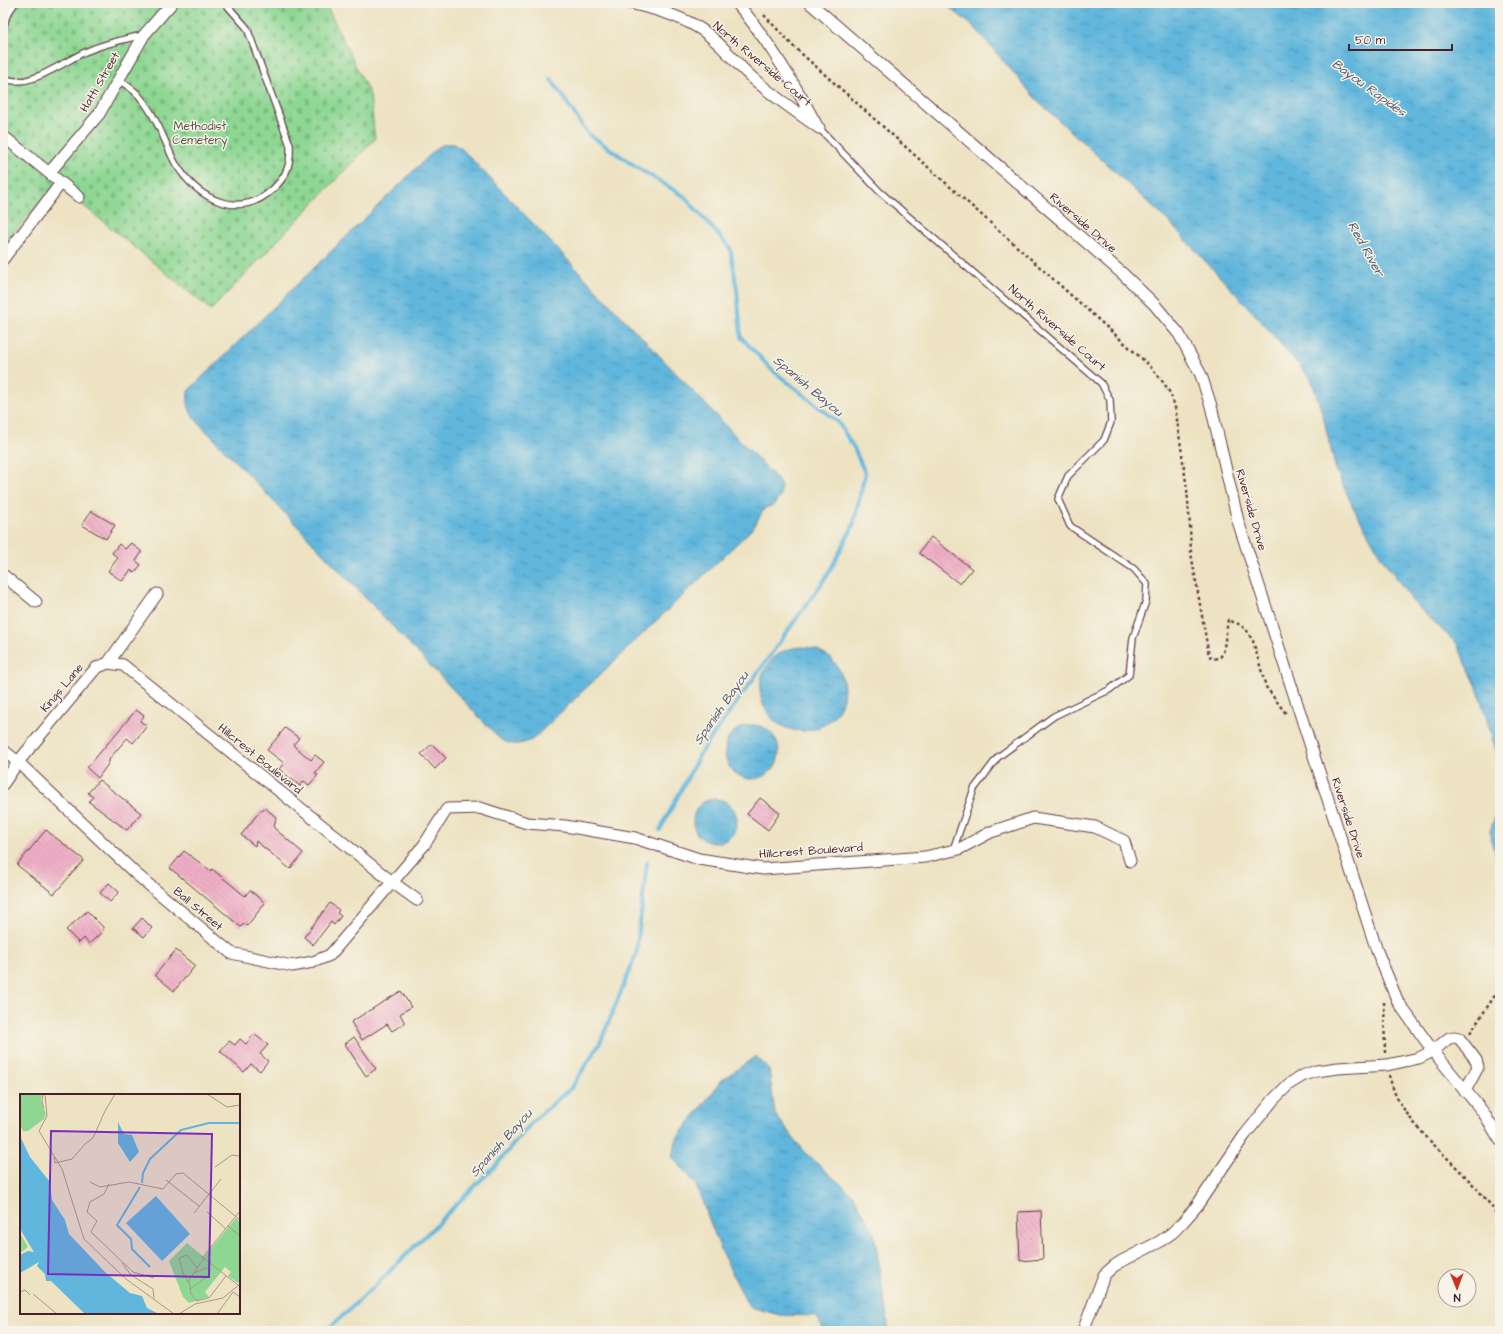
<svg xmlns="http://www.w3.org/2000/svg" width="1503" height="1334" font-family="'Architects Daughter',sans-serif">
	<style>
		.cemetery { fill: url(#cemetery-stones); stroke: #6c7b5f }
		.water { fill: url(#water-ripples); stroke: #556a84 }
		.lines { fill: none; stroke-linecap: round; stroke-linejoin: round }
		.stream { stroke: #60b6dc; stroke-width: 4 }
		.building { fill: url(#building-back-hatch) }
		.lane-casing { stroke: #623c42; stroke-width: 8 }
		.street-casing { stroke: #623c42; stroke-width: 13 }
		.path { stroke: #623c42; stroke-width: 2.5; stroke-dasharray: 3 3; stroke-linecap: butt }
		.lane { stroke: #fff; stroke-width: 5.5 }
		.street { stroke: #fff; stroke-width: 11 }
		.labels { text-anchor: middle; dominant-baseline: central; stroke-width: 3; stroke-linejoin: round; paint-order: stroke }
		.street-label { font-size: 12px; fill: #4a1f2b; stroke: #f7f3e8 }
		.park-label { font-size: 12px; fill: #5e564a; stroke: #f7f3e8 }
		.water-label { font-size: 13px; font-style: italic; fill: #525469; stroke: #f7f3e8 }
		.inset-river { fill: none; stroke: #60b6dc; stroke-width: 2 }
		.inset-road { fill: none; stroke: #ac9586; stroke-width: 1 }
		.view { fill: #7b2cbf; fill-opacity: 0.15; stroke: #7b2cbf; stroke-width: 2 }
		.inset-edge { fill: none; stroke: #4a1f2b; stroke-width: 2 }
	</style>
	<defs>
		<pattern id="cemetery-stones" width="16" height="16" patternUnits="userSpaceOnUse"><rect width="16" height="16" fill="#8dd793"/><path d="M2 7V4a2 2 0 0 1 4 0v3zM10 15v-3a2 2 0 0 1 4 0v3z" fill="#7bb87f"/></pattern>
		<pattern id="water-ripples" width="26" height="14" patternUnits="userSpaceOnUse"><rect width="26" height="14" fill="#60b6dc"/><path d="M2 4q2-2 4 0t4 0M15 11q2-2 4 0t4 0" fill="none" stroke="#5193b3"/></pattern>
		<pattern id="building-back-hatch" width="6" height="6" patternUnits="userSpaceOnUse"><rect width="6" height="6" fill="#eeafc6"/><path d="M-1 5l2 2M0 0l6 6M5-1l2 2" fill="none" stroke="#ce96aa"/></pattern>
	</defs>
	<rect width="100%" height="100%" fill="#f7f3e8"/>
	<filter id="ink" filterUnits="userSpaceOnUse"><feTurbulence type="fractalNoise" baseFrequency=".025" numOctaves="2"/><feDisplacementMap in="SourceGraphic" scale="8" xChannelSelector="R" yChannelSelector="G"/><feConvolveMatrix kernelMatrix="1 2 1 2 8 2 1 2 1" color-interpolation-filters="sRGB"/></filter>
	<filter id="wash" filterUnits="userSpaceOnUse"><feTurbulence type="fractalNoise" baseFrequency=".012" numOctaves="4" result="noise"/><feDisplacementMap in="SourceGraphic" scale="16" xChannelSelector="R" yChannelSelector="G"/><feGaussianBlur stdDeviation="0.9" result="paint"/><feColorMatrix in="noise" values="0 0 0 0 0 0 0 0 0 0 0 0 0 0 0 0 0 1.4 0 .05"/><feComposite in="paint" operator="in"/></filter>
	<g filter="url(#wash)">
		<rect width="100%" height="100%" fill="#ede3c3"/>
		<path class="cemetery" d="M3 3H325L370 95 375 139 211 310 56 183 3 246Z"/>
		<path class="water" d="M944 3H1500V796L1498 757 1477 687 1457 644 1413 602 1382 558 1353 507 1336 470 1322 412 1311 379 1260 320 1169 222 1036 99 974 27Z
			M445 144H453L461 148 776 478 781 486 780 496 774 505 765 508 751 530 532 740C518 745 513 746 500 739L194 418C188 409 187 402 188 391L438 147Z
			M760 689a42 42 0 1 1 84 0a42 42 0 1 1-84 0Z
			M725 752a27 27 0 1 1 54 0a27 27 0 1 1-54 0Z
			M693 821a22 22 0 1 1 44 0a22 22 0 1 1-44 0Z
			M1500 800V859L1496 856 1490 832Z
			M756 1056 769 1069 775 1114 804 1152 853 1195 874 1232 889 1331H825L815 1316 780 1315 749 1307 723 1255 695 1183 672 1157 677 1138 722 1080Z"/>
		<g class="lines">
			<path class="stream" d="M551 79 588 134 641 170 684 196 730 248 737 289 741 337 771 369 838 422 854 448 865 473 853 526 827 576 701 752 660 830
				M326 1331 379 1282 496 1165 532 1122 572 1087 600 1043 636 955 647 863"/>
		</g>
		<g id="blocks">
			<path class="building" d="M91 511 115 525 106 539 82 525Z
				M931 537 972 569 960 584 919 553Z
				M131 543 142 552 136 561 141 565 134 573 131 570 122 581 108 571 118 558 112 553 119 544 125 549Z
				M136 710 144 716 140 721 147 726 133 743 127 738 110 758 108 764 98 778 87 768Z
				M285 728 299 738 293 745 311 760 315 755 324 762 315 773 318 775 309 785 304 781 300 786 279 769 284 763 267 750Z
				M432 744 446 758 435 769 421 754Z
				M99 780 141 813 127 830 89 802 93 797 88 793Z
				M760 798 780 813 768 830 747 814Z
				M265 808 276 817 274 828 303 853 290 869 256 841 255 846 241 835 260 811Z
				M46 830 84 860 54 894 17 865Z
				M184 851 211 871 212 869 245 896 250 890 265 903 247 926 244 923 241 927 170 868Z
				M109 883 119 892 110 902 100 893Z
				M330 903 339 910 337 913 341 916 334 925 331 922 313 945 304 937Z
				M87 911 103 927V931L89 944 84 938 79 943 66 930Z
				M142 918 152 928 144 937 133 928Z
				M176 950 195 966 174 991 155 975Z
				M401 991 411 1007 400 1014 405 1023 392 1031 387 1024 362 1040 351 1022Z
				M254 1034 268 1045 260 1054 268 1061 260 1071 251 1064 244 1072 220 1051 229 1041 235 1045 240 1039 246 1044Z
				M354 1037 376 1069 366 1076 345 1044Z
				M1041 1211 1043 1259 1020 1261 1018 1212Z"/>
		</g>
	</g>
	<g filter="url(#ink)">
		<use href="#blocks" fill-opacity="0" stroke="#623c42" stroke-width="1"/>
		<g class="lines">
			<g class="lane-casing">
				<path id="lane" d="M3 28 7 15 15 3
					M3 77C27 93 67 58 90 50 107 43 125 39 143 35
					M119 80C126 85 135 90 140 97 152 111 160 129 167 145 170 152 173 161 178 167 199 200 240 220 273 189 287 176 291 164 290 145L247 28 225 3
					M819 128 879 191 1101 383 1110 400 1111 422 1104 440 1068 476 1058 499 1070 526 1134 569 1147 584 1146 601 1133 638 1129 675 1109 690 1054 716 998 757 974 789 953 850"/>
			</g>
			<g class="street-casing">
				<path id="street" d="M630 3C650 8 670 13 688 22 712 33 728 54 746 72 768 93 794 110 819 128
					M737 3C768 40 794 83 816 124
					M810 3 1123 274 1154 304 1179 334 1201 375 1211 406 1238 521 1377 951 1398 1002 1433 1051 1483 1112 1500 1140
					M3 136 79 197
					M49 173 99 114 144 35 172 3
					M3 259 61 183
					M3 575 36 602
					M108 663 123 665 392 882 417 900
					M3 750 18 762 136 874 231 953 292 966 313 962 330 955 424 845 447 809 480 808 527 823 565 826 635 838 699 859 763 869 925 857 959 849 991 832 1033 818 1095 827 1124 841 1130 861
					M3 784 18 762 96 668 108 663 157 594
					M1083 1331 1104 1275 1114 1266 1122 1261 1159 1242 1172 1233 1183 1222 1196 1207 1244 1136 1274 1099 1289 1084 1302 1076 1316 1071 1338 1068 1387 1065 1419 1058 1433 1051 1449 1038 1454 1037 1459 1038 1476 1060 1478 1067 1465 1091"/>
			</g>
			<path class="path" d="M764 15 793 46 1149 365C1162 380 1173 392 1176 413L1187 489 1190 526 1191 553 1209 656 1214 659 1220 657 1223 654 1228 620 1241 625 1247 631 1253 641 1266 687 1287 715
				M1384 1002 1385 1055
				M1470 1033 1500 988
				M1389 1075C1391 1082 1393 1089 1396 1096 1415 1132 1451 1159 1478 1190 1486 1199 1494 1209 1500 1220"/>
			<use href="#lane" class="lane"/>
			<use href="#street" class="street"/>
		</g>
	</g>
	<g class="labels">
		<g class="street-label">
			<text transform="translate(762 64) rotate(40)">North Riverside Court</text>
			<text transform="translate(100 82) rotate(-60)">Hatti Street</text>
			<text transform="translate(1083 223) rotate(41)">Riverside Drive</text>
			<text transform="translate(1057 328) rotate(41)">North Riverside Court</text>
			<text transform="translate(1251 510) rotate(74)">Riverside Drive</text>
			<text transform="translate(62 688) rotate(-50)">Kings Lane</text>
			<text transform="translate(260 759) rotate(39)">Hillcrest Boulevard</text>
			<text transform="translate(1348 818) rotate(72)">Riverside Drive</text>
			<text transform="translate(811 851) rotate(-4)">Hillcrest Boulevard</text>
			<text transform="translate(198 909) rotate(40)">Ball Street</text>
		</g>
		<g class="park-label">
			<text x="200" y="126">Methodist<tspan x="200" dy="14">Cemetery</tspan></text>
		</g>
		<g class="water-label">
			<text transform="translate(1369 88) rotate(36)">Bayou Rapides</text>
			<text transform="translate(1366 249) rotate(61)">Red River</text>
			<text transform="translate(808 386) rotate(40)">Spanish Bayou</text>
			<text transform="translate(721 708) rotate(-55)">Spanish Bayou</text>
			<text transform="translate(501 1143) rotate(-48)">Spanish Bayou</text>
		</g>
	</g>
	<g transform="translate(20 1094)">
		<rect width="220" height="220" fill="#ede3c3"/>
		<path d="M0 0H22L21 7 26 20 24 25 8 37H3L0 31ZM0 139 8 153 0 159Z" fill="#8dd793"/>
		<path d="M216 124 220 128V187L218 189 208 182 211 178 205 173 185 198 189 203 169 209 163 203 149 167 167 149 184 163Z" fill="#8dd793"/>
		<path d="M98 28 104 40 112 41 119 58 110 68 98 49ZM0 42 10 63 30 88 32 106 45 126 49 140 85 178 110 199 122 202 127 214 139 220H65L31 187H26L25 180 17 172 19 168 0 179V161L8 157 14 158 0 135ZM136 102 170 140 142 167 106 129Z" fill="#60b6dc"/>
		<path class="inset-river" d="M122 89 123 79 130 65 161 36 189 29H220M120 93 97 131 111 145 112 155 130 173"/>
		<path class="inset-road" d="M23 0 22 8 24 14M25 0 27 22 19 37 42 75 64 145 106 185 154 220M187 0 207 13 220 11M34 63 35 69 52 65 65 50 73 44 85 17 95 0M195 73 212 61 220 62M146 86 179 112M70 88 80 93 109 88 143 95 156 80 163 79 220 126M89 90 84 100 70 108 67 118 77 127 71 138 113 178 134 184M187 118 206 135M174 119 201 85M208 132 220 142M181 162 218 191M183 163 220 117M102 169 111 181 133 195 134 204M169 189 163 179 159 164 167 161 177 174M170 195 188 182 190 176 186 174 174 179M0 198 5 196 10 201M13 200 37 220M176 207 189 204 206 182M177 207 171 200 169 186 184 164M159 220 175 210 203 204 220 190M197 220 213 198 220 203"/>
		<path class="view" d="M31 37 192 40 189 183 28 180Z"/>
		<rect width="220" height="220" class="inset-edge"/>
	</g>
	<rect width="1503" height="1334" fill="none" stroke="#f7f3e8" stroke-width="16"/>
	<g transform="translate(1457 1288) rotate(179)"><circle r="19" fill="#f7f3e8" stroke="#b29e9c"/>
	<path d="M0-3L7 15L0 10L-7 15Z" fill="#c8321e"/>
	<text y="-6" font-size="11" font-weight="bold" text-anchor="middle" fill="#4a1f2b">N</text>
	</g>
	<path d="M1349 44v6h103v-6" fill="none" stroke="#4a1f2b" stroke-width="2"/>
	<text x="1355" y="44" font-size="12" fill="#4a1f2b" stroke="#f7f3e8" stroke-width="3" paint-order="stroke">50 m</text>
</svg>
